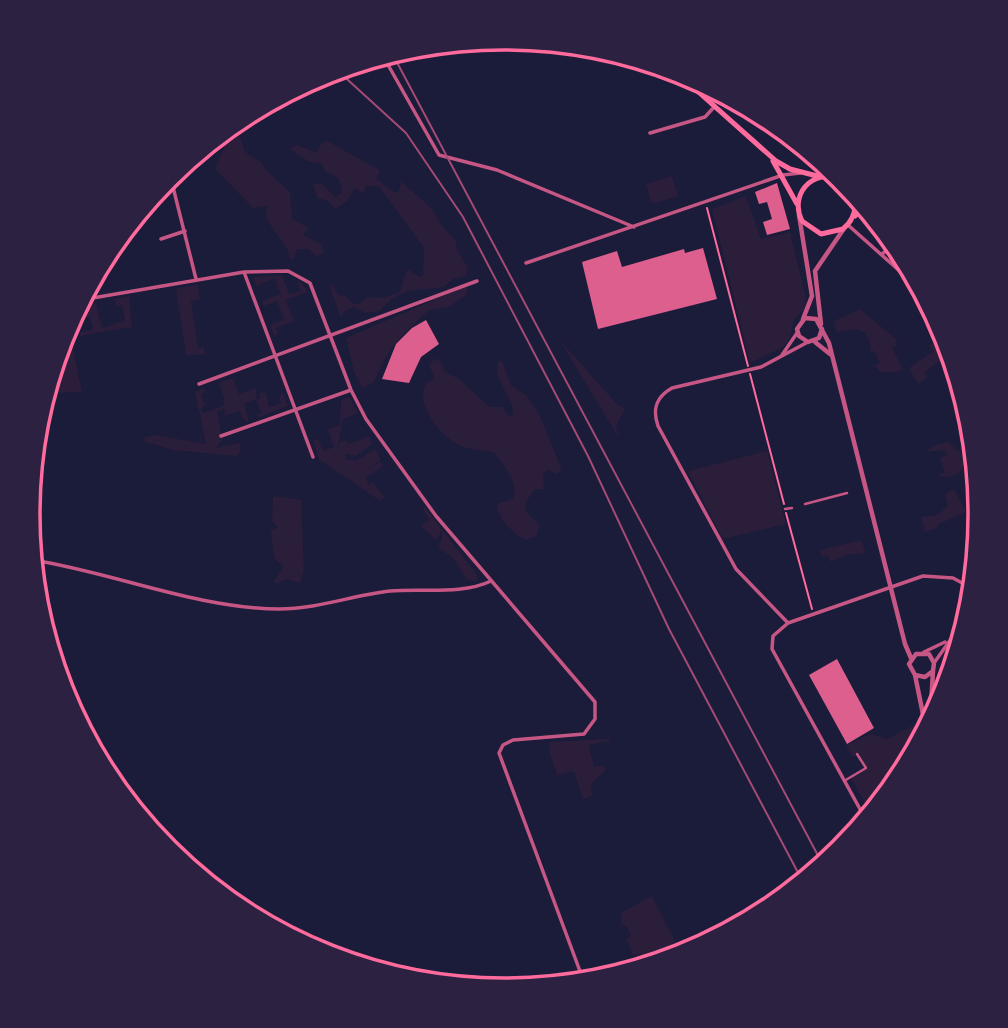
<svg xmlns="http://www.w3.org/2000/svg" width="1008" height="1028" font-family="'Golos Text',sans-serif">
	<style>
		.green { fill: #2a1e3b }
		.building { fill: #dd5f8e }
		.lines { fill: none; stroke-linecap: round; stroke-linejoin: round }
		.path { stroke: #ff6b9d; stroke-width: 2 }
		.pedestrian { stroke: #c65784; stroke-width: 2.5 }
		.minor { stroke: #c65784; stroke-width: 3.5 }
		.tertiary { stroke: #c65784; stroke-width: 4.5 }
		.secondary { stroke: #ff6b9d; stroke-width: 5 }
		.rail { stroke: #a44b75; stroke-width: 2 }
		.rim { fill: none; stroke: #ff6b9d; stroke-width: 3.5 }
	</style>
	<rect width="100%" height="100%" fill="#1b1b3a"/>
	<path class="green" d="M253 111 258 123 247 127 240 136 245 152 262 163 265 169 290 192 292 219 307 227 308 230 303 235 321 244 324 253 316 256 308 249H297L294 259H290C290 241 261 226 267 206L253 208 215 169 225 145 215 138Z
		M327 141 380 170 376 179 395 193 399 191 401 181 433 210 439 222 456 241 457 250 468 268 466 276 453 279 444 287 408 291 393 298 379 311 365 313 354 307 344 312 341 318 329 284 333 285 338 295 346 296 352 303 359 304 368 297 383 298 400 292 406 271 409 270 420 277 423 275 424 248 379 186H366L363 194 355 188 347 201 335 209 328 201 317 198 313 184 321 183 335 197 342 193 339 179 325 171 322 164 308 161 290 149 297 145 316 153 322 142Z
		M672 176 678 196 652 204 646 184Z
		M746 196 761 239 790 232 806 298 805 308 794 320 790 337 784 347 750 363 712 209Z
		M282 275 289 294 301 291 297 284 301 282 308 292 286 300 294 321 276 328 278 334 274 336 270 325 284 319 277 301 264 306 262 301 280 294 275 278 256 286 253 277Z
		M198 285 200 300 191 301 198 348 204 347 205 355H186L176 288Z
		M464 287 468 288 466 295 448 307 429 310C402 336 389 345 374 382L362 388 354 372 346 338Z
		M129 296 132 327 80 336 79 333 93 329 90 318 83 316 81 305 96 303 102 328 125 320 122 305 116 306 114 299Z
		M860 309 896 339 897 346 892 347 903 370C891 373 879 376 875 365L880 363 874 351 869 352 871 346 866 333 857 329 837 332 834 321Z
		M945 335 950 353 925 372 927 378 918 384 909 368 933 351 929 346Z
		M558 338 616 403 625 409 616 426 619 438Z
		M61 342 65 350 73 349 82 392 55 393 54 388H47Z
		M434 358 441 362 445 372 459 379 490 407H502L509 416 513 414C514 395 493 382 498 361H502L511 385 527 396 540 416 562 470 556 474 549 470 543 473 544 489 534 490 525 504 526 512 540 525 536 537 525 540C513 534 497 518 497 504L512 499C521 487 503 463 495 453 484 450 474 451 464 447 444 440 418 411 424 388 426 382 431 382 434 377L429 365Z
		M233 378 239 394 256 388 257 400 260 398 259 394 265 391 269 407 281 403 279 397 283 392 288 406 260 417 256 415 261 413 256 399 244 404 249 421 246 422 239 411 224 416 225 409 217 411 222 440 216 448 240 443 241 451 237 456 173 450 143 441 145 437 155 435 206 444 195 392 204 388 206 392 201 394 205 406 201 408 203 413 223 406 225 400 219 383Z
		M349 397 358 413 343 419 337 452 340 442 346 440 349 444 369 436 372 444 356 456 346 454 345 459 356 461 375 449 381 460 363 472 380 462 383 466 365 478 369 484 373 482 384 497 380 501 319 459 313 440 318 439 323 451 334 447 328 429 340 425 341 400Z
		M948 442 961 453 965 462C962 476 950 479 938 475L945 473 940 458 947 455 945 450 925 452 937 444Z
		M767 451 786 524 723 539 688 471Z
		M954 489 966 512 937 525 938 528 925 532 921 517 937 515 948 506 945 494Z
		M273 496 301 500 304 569 300 583 286 579 278 583 273 582 284 567 274 558 271 531 277 527 272 521Z
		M425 507 477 575 476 582 466 579 455 560 438 547 442 539V530L436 540 421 526 430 519 422 509Z
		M861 540 866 553 846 555 831 562 827 555 821 557 820 550Z
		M914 725 918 744C905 768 885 783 872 807H867L851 778 867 768 859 754 852 757 846 745 871 734 887 739Z
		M609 739V745L607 741 589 745 594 767 602 765 606 770 591 784 592 795 583 800 574 771 557 775 549 751V742Z
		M652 896 682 955 637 968 635 962 643 958 641 954 633 955 627 940 631 935 627 927 621 923V913Z"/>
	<path class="building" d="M777 183 790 229 767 235 763 222 772 219 767 202 759 204 755 192Z
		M703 248 717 299 598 329 582 262 617 251 622 267 684 249 685 253Z
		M899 248 908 264 905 266 891 254Z
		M426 320 439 344 421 357 409 383 382 379 396 344 412 328Z
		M837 659 874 728 847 744 809 675Z"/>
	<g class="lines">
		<path class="path" d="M661 67 669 74
			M707 208 748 366
			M750 374 784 504
			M786 513 812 609"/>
		<path class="pedestrian" d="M805 504 847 493
			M785 509 792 508
			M844 781 866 768 857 754"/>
		<path class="minor" d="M383 56 439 155 497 170 634 227
			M650 133 705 117 715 106
			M830 169V176
			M170 175 196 279
			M848 225 921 290
			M161 239 185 231
			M882 254 895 244
			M526 263 783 175 800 173
			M244 272 313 457
			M81 300 244 272 288 271 310 283 351 390 366 419 436 516 595 702V719L584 734 513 740 503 745 499 753 584 982
			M782 355 797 333
			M199 384 477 281
			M221 436 351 390
			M33 560C115 573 195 608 279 609 318 609 353 595 390 591 422 588 462 595 491 581
			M788 623 736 569 658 426C652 409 656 397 672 388L761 367 808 342
			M924 652 945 642
			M934 663 968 615
			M866 820 772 649 773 636 788 623 923 576 953 578 973 589"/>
		<path class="tertiary" d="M799 215 812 296 803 319
			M821 324 815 271 843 230
			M822 329 819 338 808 342 799 336 797 329 805 318 816 319 829 343 905 644 911 658
			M815 342 830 354
			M915 675 925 677 933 671 934 663 929 654H916L909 664 915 675 926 729
			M930 722 933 671"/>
		<path class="secondary" d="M675 71 776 161 790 169 821 177
			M773 161 797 204
			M847 185C820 162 787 191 802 221L821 234 843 229C856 218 858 204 850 189
			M855 216 864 206"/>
		<path class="rail" d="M392 53 823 865
			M337 70 406 133 463 217 588 456 669 629 803 882"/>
	</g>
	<path d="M0 0H1008V1028H0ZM40 514a464 464 0 1 1 928 0a464 464 0 1 1-928 0Z" fill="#2d2142" fill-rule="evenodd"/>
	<path class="rim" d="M40 514a464 464 0 1 1 928 0a464 464 0 1 1-928 0Z"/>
</svg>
